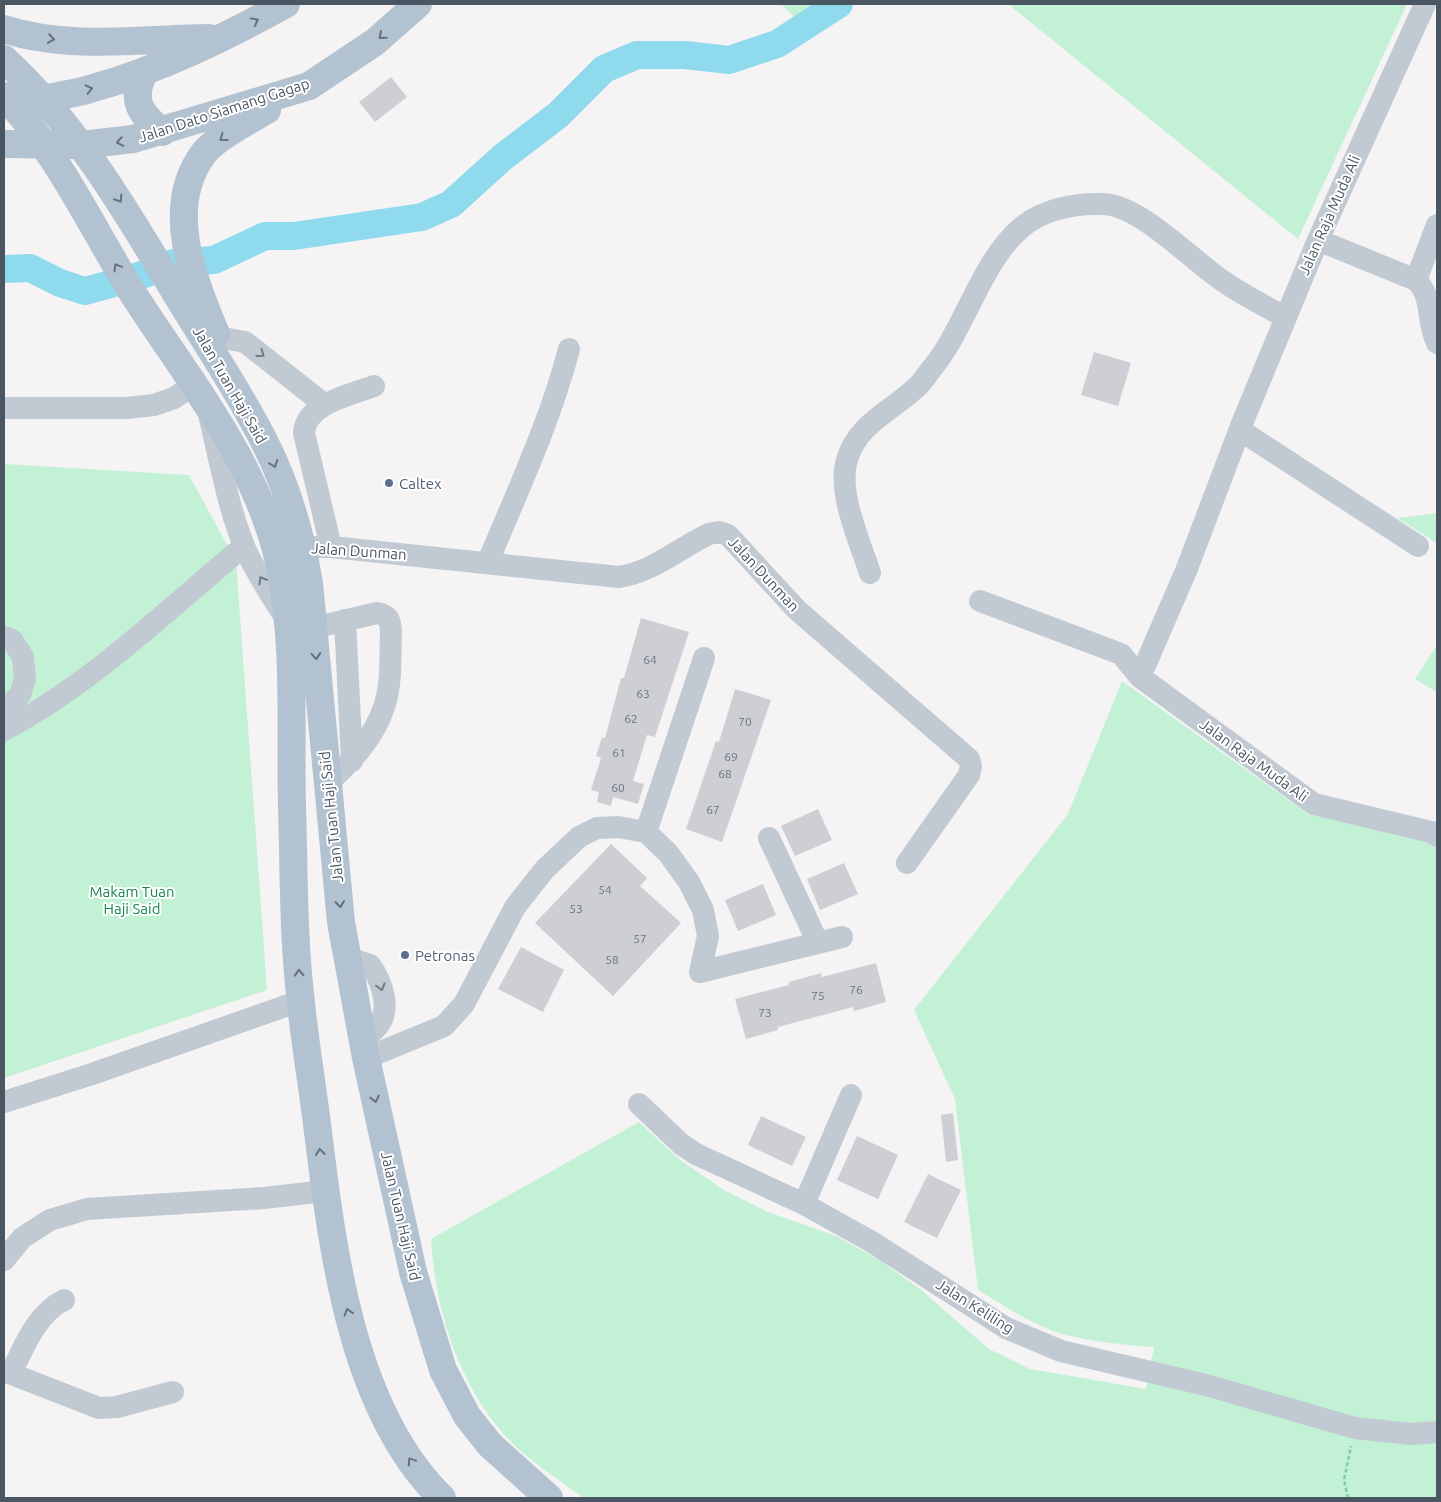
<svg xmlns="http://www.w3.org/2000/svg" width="1441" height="1502" font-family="Ubuntu,sans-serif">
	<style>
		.green { fill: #c3f1d5 }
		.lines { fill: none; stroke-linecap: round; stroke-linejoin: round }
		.river { stroke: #90daee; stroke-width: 28 }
		.building { fill: #cdcfd5 }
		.path { stroke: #7ad0a6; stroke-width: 2.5; stroke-dasharray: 4 2.5; stroke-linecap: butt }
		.minor { stroke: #c1cad2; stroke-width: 22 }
		.major { stroke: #b3c2d1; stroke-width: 28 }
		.oneway { stroke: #64717d }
		.oneway2 { stroke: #6e7983 }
		.service-dot { fill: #5c6f8a; stroke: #fff; stroke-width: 2 }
		.labels { text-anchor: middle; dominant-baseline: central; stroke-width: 4; stroke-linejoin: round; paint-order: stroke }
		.number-label { font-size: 12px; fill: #6b747e }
		.street-label { font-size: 15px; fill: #4a5661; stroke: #fff }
		.service-label { font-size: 15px; fill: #4e5e75; stroke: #fff; text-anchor: start }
		.park-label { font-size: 15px; fill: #17864f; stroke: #fff }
	</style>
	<rect width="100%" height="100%" fill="#f5f3f3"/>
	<path class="green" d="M781 4H815L795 18Z
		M1008 4H1407L1298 239Z
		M4 464 189 475 236 561 267 990 4 1078Z
		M1437 513V543L1397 518Z
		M1437 645V692L1415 679Z
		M1122 681 1308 814 1425 840 1437 847V1498H584C561 1481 531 1462 511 1442 460 1389 435 1311 431 1239L639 1122 680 1160 724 1190 768 1212 836 1236 881 1261 921 1290 989 1349 1030 1369 1146 1389 1154 1347C1123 1345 1093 1342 1063 1334 1032 1325 1005 1306 978 1290L955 1099 914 1010 1068 814Z"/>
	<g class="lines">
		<path class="river" d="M4 269 30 268 60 283 85 291 136 277 174 263 214 260 265 236H294L422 217 451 204 503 157 558 115 604 69 637 55H685L729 60 777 44 839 4"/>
	</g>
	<path class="building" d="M391 77 407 97 375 122 359 102Z
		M1094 352 1131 363 1118 406 1081 395Z
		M641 618 689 632 655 737 647 735 633 781 644 784 638 804 613 797 611 806 597 802 599 792 591 790 601 758 596 756 602 737 605 738 621 678H624Z
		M735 689 771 700 722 842 686 829 716 741 719 742Z
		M818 809 832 840 795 856 781 826Z
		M611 844 647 878 640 886 681 923 613 996 535 923Z
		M844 863 858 894 820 910 807 879Z
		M763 884 776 915 738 931 725 900Z
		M521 947 564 970 543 1012 498 989Z
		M876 963 886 1002 854 1011 853 1007 778 1027V1030L746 1039 735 999 789 985V982L821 973 822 977Z
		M953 1113 958 1160 946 1162 941 1115Z
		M761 1116 806 1137 792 1166 748 1145Z
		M857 1136 898 1155 878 1199 837 1180Z
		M928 1174 961 1190 937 1238 904 1222Z"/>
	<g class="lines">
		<path class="path" d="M1348 1498 1344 1480 1351 1446"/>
		<path class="minor" d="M1318 240 1416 280C1434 298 1426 322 1437 343
			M1416 280 1437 225
			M217 337 245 342 325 405
			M4 408H127L154 405 174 398 195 384
			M210 419C220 461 228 506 244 546 255 572 271 595 286 619
			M1240 430 1418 546
			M303 547H331L619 577C653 572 679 548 709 534L719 532 728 535 797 610 969 759 971 766 969 775 907 863
			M331 547 304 433C306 403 351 395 374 386
			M488 562C517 492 550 422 569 349
			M870 573C860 542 837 492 847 460 857 423 894 410 919 385 924 380 928 373 933 367 965 328 982 260 1022 227 1044 209 1075 203 1104 204 1140 206 1190 258 1220 279 1241 294 1263 305 1285 317
			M980 601 1121 654 1140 677 1314 804 1431 832 1437 836
			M345 620 352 761
			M313 628 377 613C389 615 390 620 391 631 390 654 392 681 385 704 375 737 352 761 327 784
			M4 637 12 640 23 657 25 679 20 695 4 709
			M1140 677 1186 571 1243 421 1318 240 1425 4
			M4 730C93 683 167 610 244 546
			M646 832 704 658
			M769 838 818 943
			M348 958 370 965C382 981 392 1010 377 1027 373 1032 367 1036 363 1040
			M366 1058 444 1026 464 1004 515 907 545 869 579 837 597 828 618 827 646 832 668 853 689 882 703 910 708 936 700 972 842 937
			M4 1102 92 1074 300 1001
			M639 1104 681 1144 696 1154 804 1204 872 1242 1006 1328 1061 1351 1206 1385 1355 1428 1411 1434 1437 1432
			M804 1204 851 1095
			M4 1260 22 1238 50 1220 87 1209 264 1198 325 1191
			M4 1371 99 1408 117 1407 173 1392
			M11 1373C24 1347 36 1314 64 1300"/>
		<path class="major" d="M4 29C69 50 142 39 209 38
			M4 59C75 124 123 206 172 287 203 339 238 389 265 443 287 486 301 536 309 583L341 922 366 1058 413 1272 443 1370 467 1416 490 1445 549 1498
			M145 71C130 100 139 112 162 132
			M4 96C58 153 91 226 132 292 188 380 261 466 281 572 296 649 290 728 292 806 294 871 293 938 301 1003 305 1043 312 1084 317 1124 332 1245 350 1409 442 1498
			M27 102C48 97 70 95 90 89 159 70 224 38 286 4
			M4 144 81 145 133 139 309 86 375 42 418 4
			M216 334C193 278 163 207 204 153 215 138 250 120 267 110"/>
	</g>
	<defs><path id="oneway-chevron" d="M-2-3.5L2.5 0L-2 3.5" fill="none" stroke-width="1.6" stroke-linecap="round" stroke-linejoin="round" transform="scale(1.25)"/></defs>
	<g class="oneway">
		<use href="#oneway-chevron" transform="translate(255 21) rotate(-29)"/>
		<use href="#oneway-chevron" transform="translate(382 36) rotate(139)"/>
		<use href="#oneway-chevron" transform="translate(51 39) rotate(8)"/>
		<use href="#oneway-chevron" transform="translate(89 89) rotate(-14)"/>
		<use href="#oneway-chevron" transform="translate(223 138) rotate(144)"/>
		<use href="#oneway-chevron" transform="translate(120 142) rotate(170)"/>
		<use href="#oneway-chevron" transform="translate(119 199) rotate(58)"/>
		<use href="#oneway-chevron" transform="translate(117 267) rotate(-121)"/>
		<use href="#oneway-chevron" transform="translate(274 464) rotate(69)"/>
		<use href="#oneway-chevron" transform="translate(316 656) rotate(85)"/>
		<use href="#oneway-chevron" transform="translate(340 904) rotate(84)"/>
		<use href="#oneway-chevron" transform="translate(299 973) rotate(-93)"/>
		<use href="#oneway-chevron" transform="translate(375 1099) rotate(78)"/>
		<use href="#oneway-chevron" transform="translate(320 1152) rotate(-97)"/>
		<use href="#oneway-chevron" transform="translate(348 1312) rotate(-107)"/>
		<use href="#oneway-chevron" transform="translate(411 1461) rotate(-124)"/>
	</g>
	<g class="oneway2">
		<use href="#oneway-chevron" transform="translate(261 354) rotate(36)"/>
		<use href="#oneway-chevron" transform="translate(262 580) rotate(-120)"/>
		<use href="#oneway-chevron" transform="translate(381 987) rotate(75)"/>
	</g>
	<g class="service-dot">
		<circle cx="389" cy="483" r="5"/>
		<circle cx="405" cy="955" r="5"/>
	</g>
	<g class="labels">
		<g class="number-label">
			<text x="650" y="659">64</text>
			<text x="643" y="693">63</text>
			<text x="631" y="718">62</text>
			<text x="745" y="721">70</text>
			<text x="619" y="752">61</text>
			<text x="731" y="756">69</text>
			<text x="725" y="773">68</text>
			<text x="618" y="787">60</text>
			<text x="713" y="809">67</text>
			<text x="605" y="889">54</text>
			<text x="576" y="908">53</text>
			<text x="640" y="938">57</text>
			<text x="612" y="959">58</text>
			<text x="856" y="989">76</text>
			<text x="818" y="995">75</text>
			<text x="765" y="1012">73</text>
		</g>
		<g class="street-label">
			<text transform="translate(224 110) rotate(-18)">Jalan Dato Siamang Gagap</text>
			<text transform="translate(1329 215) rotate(-66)">Jalan Raja Muda Ali</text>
			<text transform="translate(230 385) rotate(60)">Jalan Tuan Haji Said</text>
			<text transform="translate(359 551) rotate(4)">Jalan Dunman</text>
			<text transform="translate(764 574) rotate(47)">Jalan Dunman</text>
			<text transform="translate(1254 760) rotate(36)">Jalan Raja Muda Ali</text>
			<text transform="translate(331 817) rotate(-96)">Jalan Tuan Haji Said</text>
			<text transform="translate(401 1216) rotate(77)">Jalan Tuan Haji Said</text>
			<text transform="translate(975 1306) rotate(32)">Jalan Keliling</text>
		</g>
		<g class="service-label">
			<text x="399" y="483">Caltex</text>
			<text x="415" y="955">Petronas</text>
		</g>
		<g class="park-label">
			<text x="132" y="891">Makam Tuan<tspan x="132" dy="17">Haji Said</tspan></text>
		</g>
	</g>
	<rect width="1441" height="1502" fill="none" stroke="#4a5661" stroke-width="10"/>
</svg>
